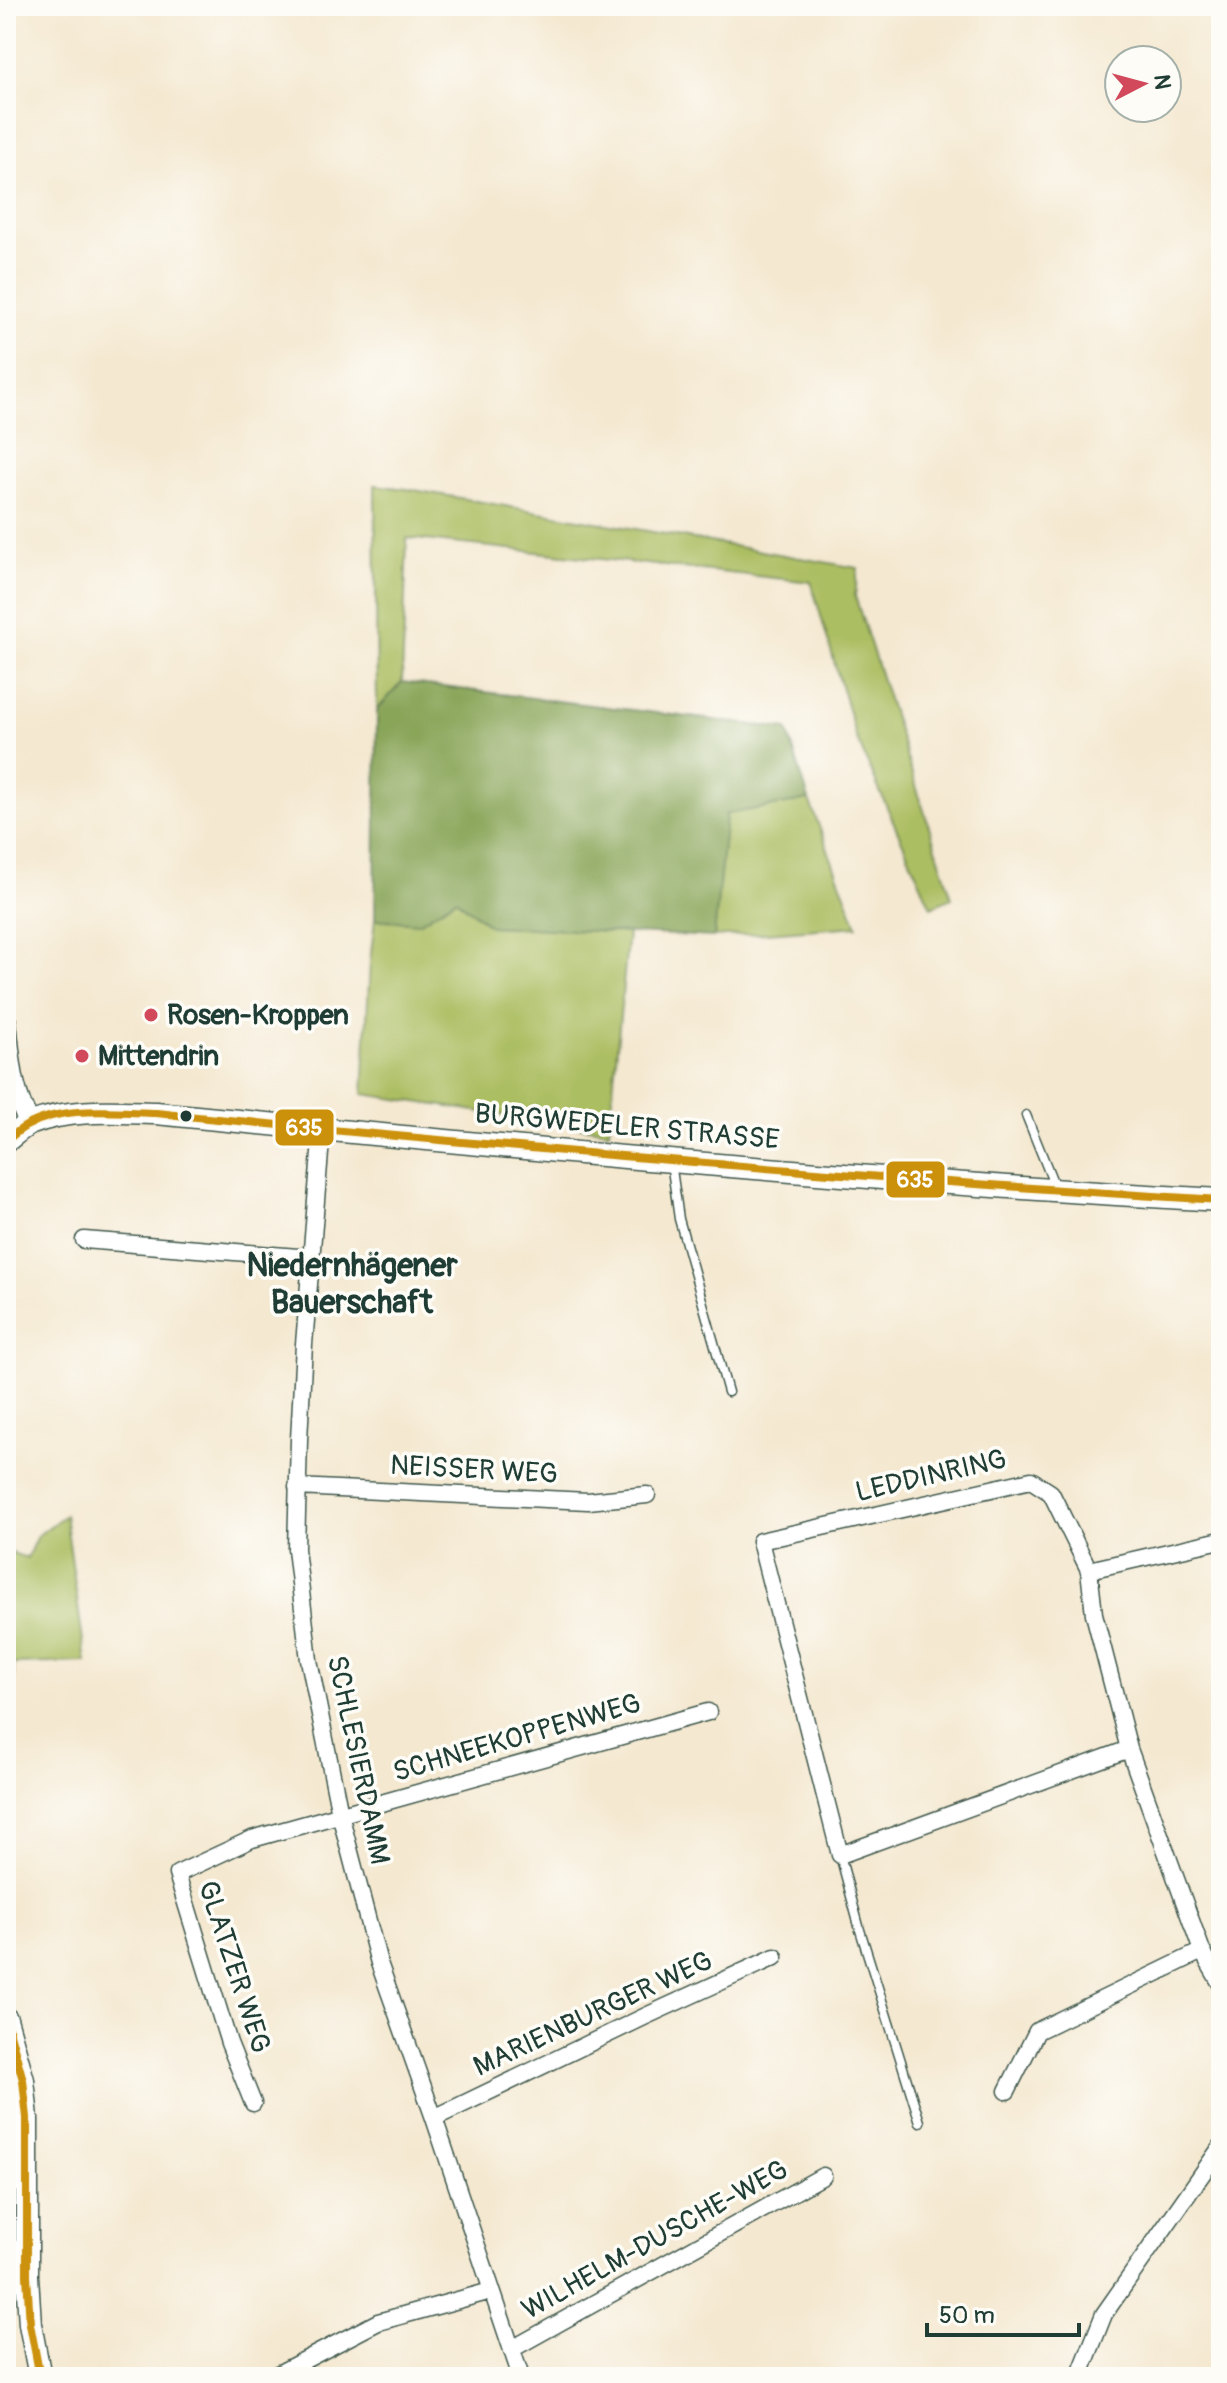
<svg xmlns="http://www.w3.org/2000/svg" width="1227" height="2383" font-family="Pangolin,sans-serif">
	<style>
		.green { fill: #acbe62; stroke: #667e4b; stroke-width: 2 }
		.forest { fill: #89a558; stroke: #547146; stroke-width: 2 }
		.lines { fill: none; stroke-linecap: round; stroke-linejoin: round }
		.service-casing { stroke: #3f574b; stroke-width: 11 }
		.minor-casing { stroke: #3f574b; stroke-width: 19 }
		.tertiary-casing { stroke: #3f574b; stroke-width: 23 }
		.secondary-casing { stroke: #3f574b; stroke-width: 25 }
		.service { stroke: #fff; stroke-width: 8 }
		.minor { stroke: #fff; stroke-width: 16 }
		.tertiary { stroke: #fff; stroke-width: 20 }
		.secondary { stroke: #fff; stroke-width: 22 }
		.bus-1-casing { stroke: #fdfcf7; stroke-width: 14 }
		.bus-1 { stroke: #cc910a; stroke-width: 8 }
		.poi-dot { fill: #d1495b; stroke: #fdfcf7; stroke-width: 3 }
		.bus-dot { fill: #1f3d34; stroke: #fdfcf7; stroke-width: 3 }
		.labels { text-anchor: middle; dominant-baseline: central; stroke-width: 7; stroke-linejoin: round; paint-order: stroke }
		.poi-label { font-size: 28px; font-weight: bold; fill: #1f3d34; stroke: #fdfcf7; text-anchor: start }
		.street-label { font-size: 28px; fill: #1f3d34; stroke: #fdfcf7 }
		.quarter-label { font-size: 32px; font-weight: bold; fill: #1f3d34; stroke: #fdfcf7 }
		.line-badge { stroke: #fdfcf7; stroke-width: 3 }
		.badge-label { font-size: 22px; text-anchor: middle; font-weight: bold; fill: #fff }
	</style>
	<rect width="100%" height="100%" fill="#fdfcf7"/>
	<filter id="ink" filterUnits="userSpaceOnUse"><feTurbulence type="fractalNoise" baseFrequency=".0125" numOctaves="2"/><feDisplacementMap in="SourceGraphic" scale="16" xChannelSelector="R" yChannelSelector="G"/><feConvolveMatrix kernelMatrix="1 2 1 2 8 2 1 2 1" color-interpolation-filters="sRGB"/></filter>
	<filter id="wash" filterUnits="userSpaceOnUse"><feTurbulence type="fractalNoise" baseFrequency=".006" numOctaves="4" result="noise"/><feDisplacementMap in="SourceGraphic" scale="32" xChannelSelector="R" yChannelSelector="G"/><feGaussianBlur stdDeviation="1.8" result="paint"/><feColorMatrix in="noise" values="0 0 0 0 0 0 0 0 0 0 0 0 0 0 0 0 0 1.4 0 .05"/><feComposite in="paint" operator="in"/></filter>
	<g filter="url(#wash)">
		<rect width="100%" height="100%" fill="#f4e8d0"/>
		<path class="green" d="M375 485 414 490 858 568 855 596 952 898 931 907 856 737 811 582 407 538 402 682 377 710Z
			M809 800 857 926 714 937 726 814Z
			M456 899 490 926 628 933 609 1131 363 1094 370 962 375 919 419 923Z
			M65 1515 86 1662 14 1664 13 1686 6 1687V1551L27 1558 37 1536Z"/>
		<path class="forest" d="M402 682 787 729 809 800 726 814 714 937 490 926 456 899 419 923 375 919 377 710Z"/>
	</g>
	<g filter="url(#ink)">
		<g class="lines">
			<g class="service-casing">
				<path id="service" d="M1026 1115 1055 1187
					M671 1162 679 1219 728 1392
					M840 1855 860 1930 920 2122"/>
			</g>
			<g class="minor-casing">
				<path id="minor" d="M322 1129 304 1344 299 1440 296 1549 309 1660 340 1814 379 1963 434 2118 521 2377
					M84 1240 311 1258
					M1031 1480 1051 1493 1089 1570 1094 1614 1129 1749 840 1855 760 1541Z
					M297 1487 588 1501 647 1495
					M1089 1570 1221 1540
					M1129 1749 1202 1951 1221 1984
					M1007 2091 1037 2031 1202 1951
					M253 2103 229 2043 177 1874 252 1839 708 1712
					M434 2118 646 2016 775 1957
					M512 2349 823 2176
					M272 2377 378 2322 491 2291
					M1079 2377 1104 2314 1221 2147"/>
			</g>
			<g class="tertiary-casing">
				<path id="tertiary" d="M6 1022C10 1057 11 1092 30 1123"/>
			</g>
			<g class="secondary-casing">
				<path id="secondary" d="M6 1141C14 1135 23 1126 32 1123 70 1108 116 1112 156 1113 511 1148 865 1181 1221 1200
					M6 2019 23 2080 27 2118V2276L30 2324 40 2377"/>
			</g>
			<use href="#service" class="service"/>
			<use href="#minor" class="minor"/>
			<use href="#tertiary" class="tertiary"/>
			<use href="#secondary" class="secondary"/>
			<g class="bus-1-casing">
				<path id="bus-1" d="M6 1141C12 1136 19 1130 26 1126 63 1105 115 1112 156 1113 511 1148 865 1179 1221 1200
					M6 2019 23 2080 27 2118V2276L30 2324 40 2377"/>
			</g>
			<use href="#bus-1" class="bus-1"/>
		</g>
	</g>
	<g class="poi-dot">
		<circle cx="151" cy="1015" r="8"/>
		<circle cx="82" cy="1056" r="8"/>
	</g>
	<circle class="bus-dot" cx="186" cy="1116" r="7"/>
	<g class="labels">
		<g class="poi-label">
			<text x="167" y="1015">Rosen-Kroppen</text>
			<text x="98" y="1056">Mittendrin</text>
		</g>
		<g class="street-label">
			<text transform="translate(627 1127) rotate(5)">BURGWEDELER STRASSE</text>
			<text transform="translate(474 1470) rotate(3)">NEISSER WEG</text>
			<text transform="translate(931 1476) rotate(-13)">LEDDINRING</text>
			<text transform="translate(517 1738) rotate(-16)">SCHNEEKOPPENWEG</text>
			<text transform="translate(358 1760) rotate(78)">SCHLESIERDAMM</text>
			<text transform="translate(234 1967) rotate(72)">GLATZER WEG</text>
			<text transform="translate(593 2014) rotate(-25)">MARIENBURGER WEG</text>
			<text transform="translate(655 2240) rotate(-29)">WILHELM-DUSCHE-WEG</text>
		</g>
		<g class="quarter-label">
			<text x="352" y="1266">Niedernhägener<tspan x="352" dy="37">Bauerschaft</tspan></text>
		</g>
	</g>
	<g class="line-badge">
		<rect x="274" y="1108" width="61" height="39" rx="8" fill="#cc910a"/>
		<rect x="885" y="1160" width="61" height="39" rx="8" fill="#cc910a"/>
	</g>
	<g class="badge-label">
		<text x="304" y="1135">635</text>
		<text x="915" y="1187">635</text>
	</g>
	<rect width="1227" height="2383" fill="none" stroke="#fdfcf7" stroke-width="32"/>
	<g transform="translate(1143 84) rotate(84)"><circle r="38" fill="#fdfcf7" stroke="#a4b0a9" stroke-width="2"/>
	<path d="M0-6L14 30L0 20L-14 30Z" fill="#d1495b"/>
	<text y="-12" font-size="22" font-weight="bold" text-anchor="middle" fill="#1f3d34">N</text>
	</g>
	<path d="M927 2323v12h152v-12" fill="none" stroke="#1f3d34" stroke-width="4"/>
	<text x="939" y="2323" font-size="24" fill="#1f3d34" stroke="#fdfcf7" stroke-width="6" paint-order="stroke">50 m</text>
</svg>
